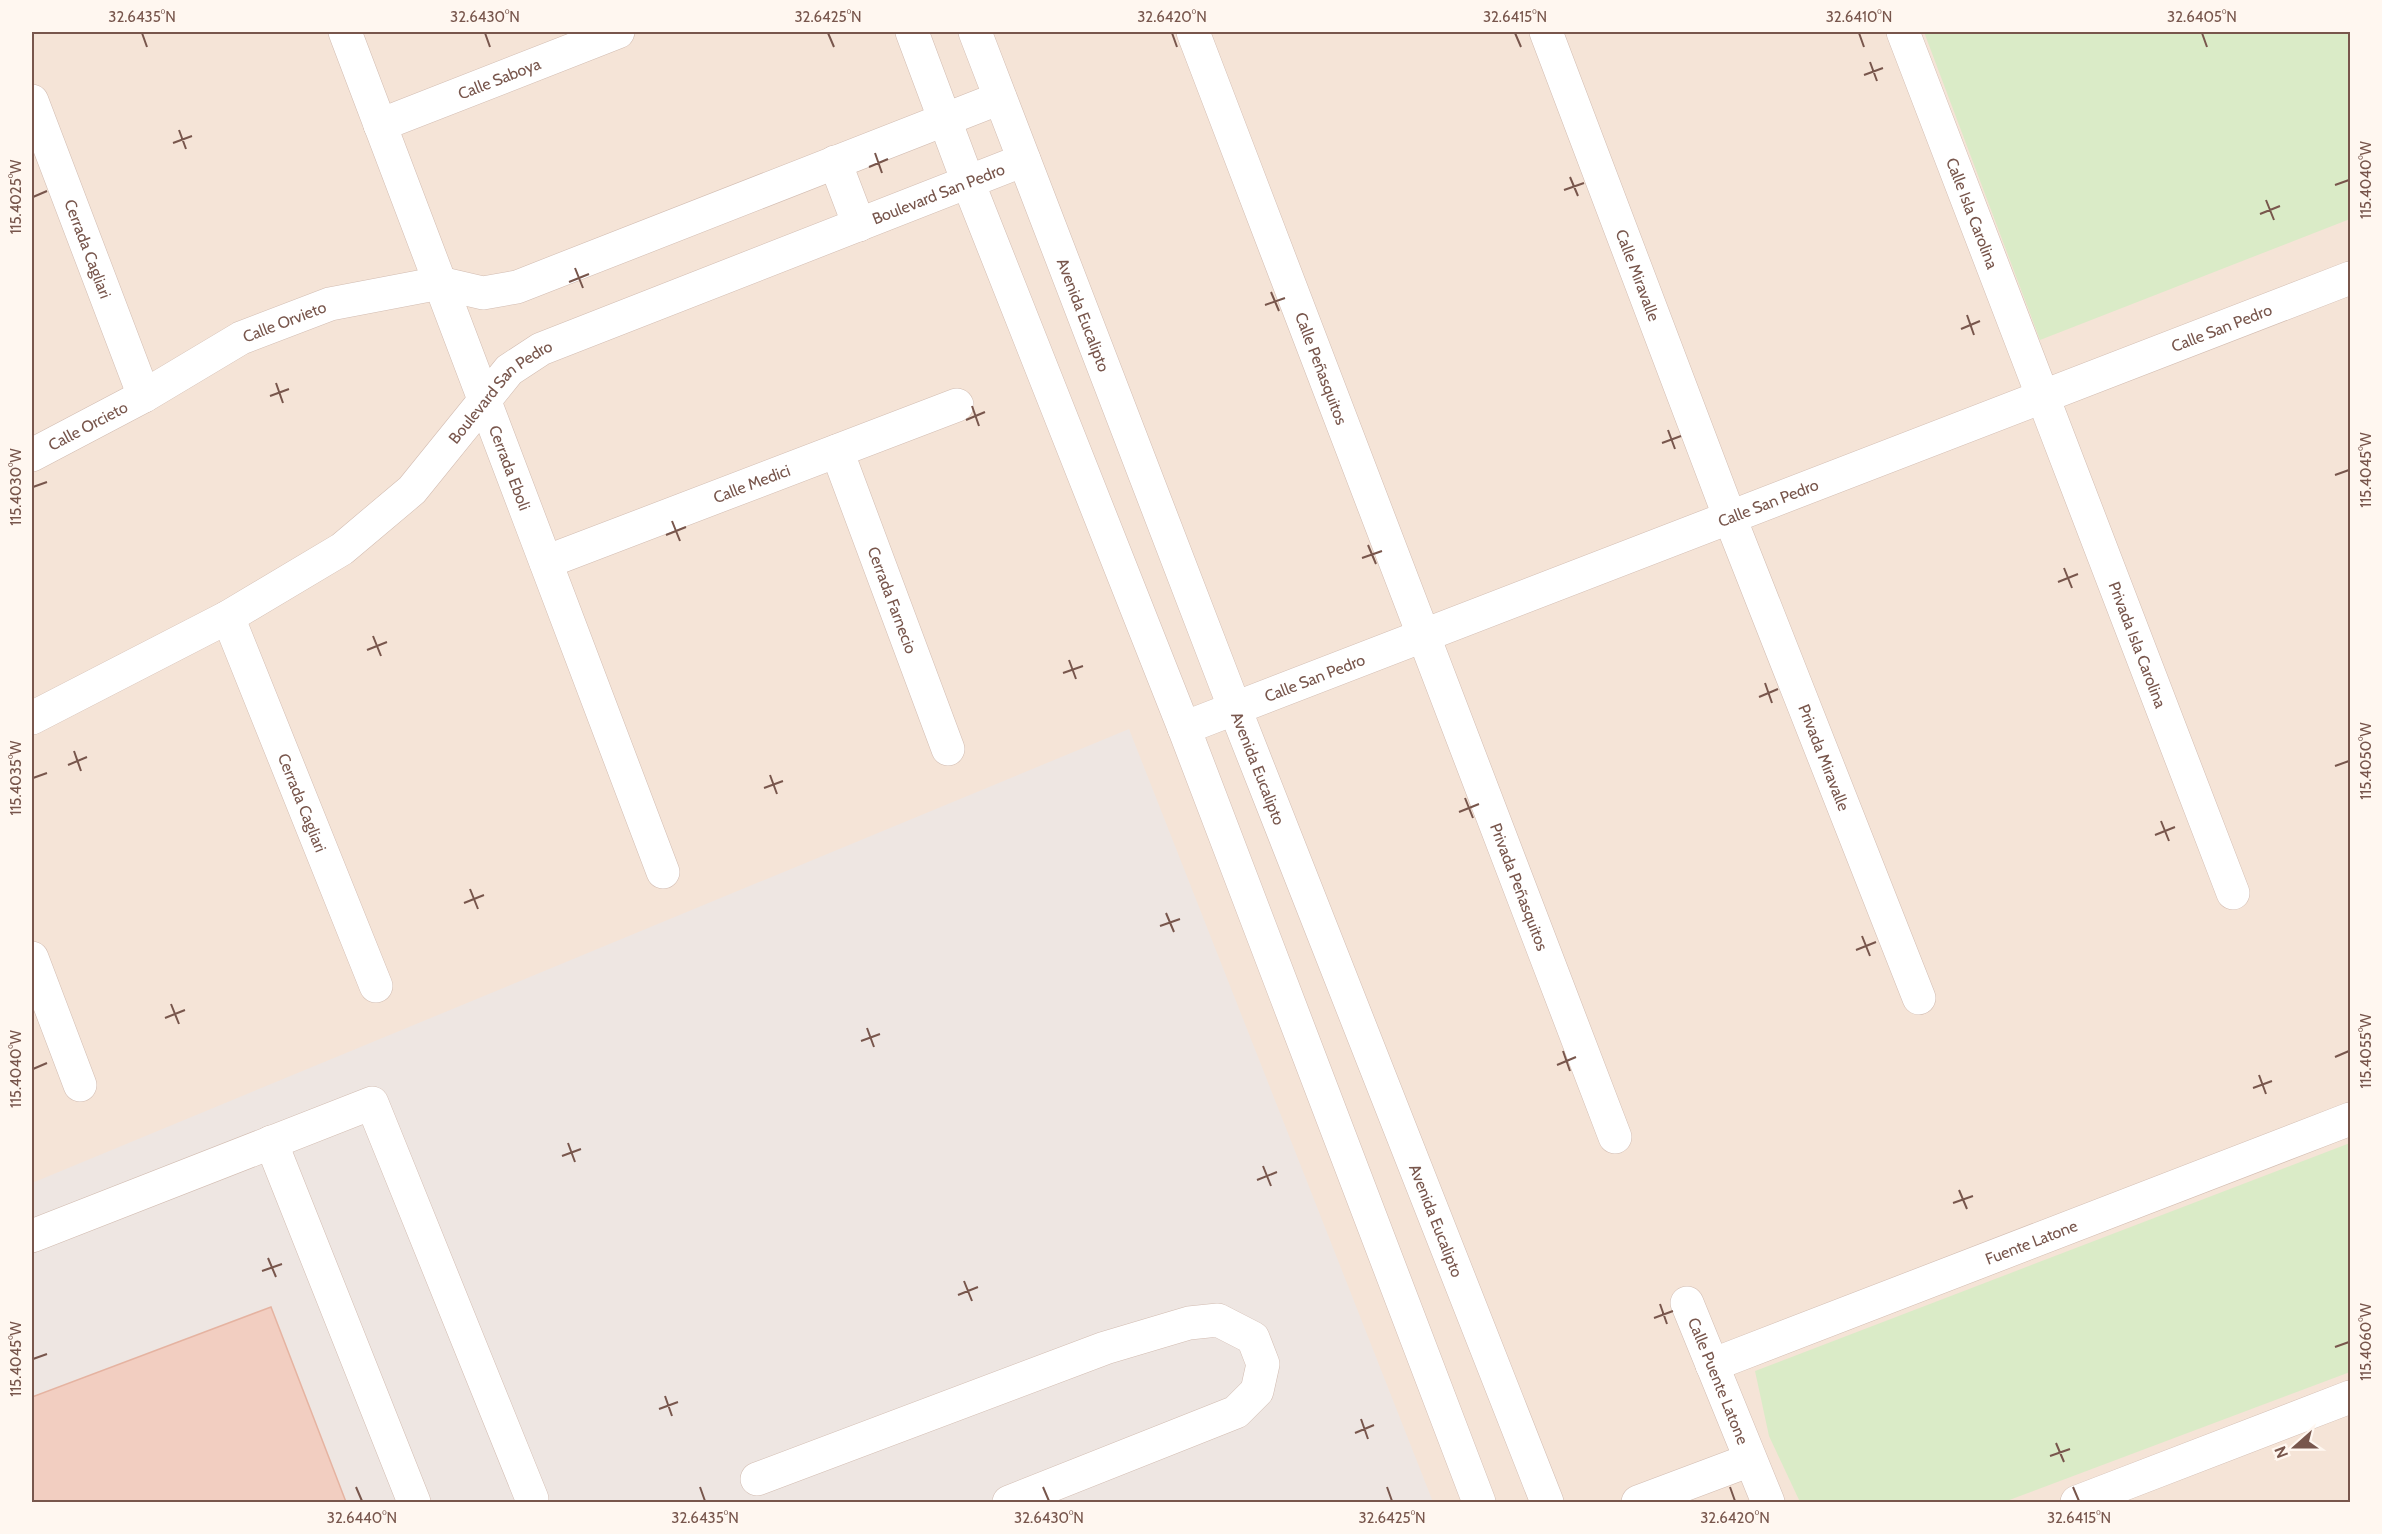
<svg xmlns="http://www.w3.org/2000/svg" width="2382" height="1534" font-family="Cabin,sans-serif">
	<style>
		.residential { fill: #f5e4d7 }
		.industrial { fill: #eee6e2 }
		.green { fill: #daebc7 }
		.building { fill: #f2cec1; stroke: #e5b3a1; stroke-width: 1.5 }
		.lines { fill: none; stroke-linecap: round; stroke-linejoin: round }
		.minor-casing { stroke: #d2bcb1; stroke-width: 34 }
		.minor { stroke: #fff; stroke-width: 33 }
		.ticks { fill: none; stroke: #78564c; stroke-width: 2 }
		.labels { text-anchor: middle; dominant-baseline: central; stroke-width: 5; stroke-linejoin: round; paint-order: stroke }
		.street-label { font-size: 16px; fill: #78564c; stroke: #fff7f0 }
		.neatline { fill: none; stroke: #78564c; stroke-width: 2 }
		.ticks-label { font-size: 15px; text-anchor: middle; fill: #78564c }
	</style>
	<rect width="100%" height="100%" fill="#fdf3e9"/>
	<path class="residential" d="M32 32H2350V1502H32Z"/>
	<path class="industrial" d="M1129 729 1433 1502H32V1183Z"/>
	<path class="green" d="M1924 32H2350V219L2040 340Z
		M2350 1143V1372L2004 1502H1800L1769 1436 1755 1371Z"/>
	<path class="building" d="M271 1307 346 1502H32V1397Z"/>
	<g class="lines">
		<g class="minor-casing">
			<g id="minor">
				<path id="s1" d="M345 32 663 872"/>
				<path d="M912 32 968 182 1184 728 1479 1502"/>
				<path id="s2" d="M975 32 1235 709 1547 1502"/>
				<path id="s3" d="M1193 32 1615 1137"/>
				<path id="s4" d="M1546 32 1730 518 1919 998"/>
				<path id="s5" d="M1903 32 2233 893"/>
				<path id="s6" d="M32 101 144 396"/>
				<path id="s7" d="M380 125 618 32"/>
				<path d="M835 162 859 225"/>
				<path id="s8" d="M837 451 948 749"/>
				<path id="s9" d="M32 455 144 396 241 338 330 304 440 283 483 293 517 287 1000 98"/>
				<path id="s10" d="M546 562 957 405"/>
				<path id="s11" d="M228 617 376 986"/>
				<path id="s12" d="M32 718 228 617 342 549 412 490 509 370 541 349 1024 160"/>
				<path id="s13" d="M1184 728 2350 278"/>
				<path d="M32 958 80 1085"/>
				<path d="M271 1142 414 1502"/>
				<path d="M32 1236 372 1103 532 1499"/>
				<path id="s14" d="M1687 1303 1768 1502"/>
				<path id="s15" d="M1712 1365 2350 1119"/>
				<path d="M757 1479 1105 1348 1189 1323 1218 1320 1253 1338 1263 1364 1257 1391 1236 1412 1009 1502"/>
				<path d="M1638 1502 1750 1460"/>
				<path d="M2077 1502 2350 1397"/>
			</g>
		</g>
		<use href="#minor" class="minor"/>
	</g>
	<path class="ticks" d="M142 33 147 47M485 33 490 47M828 33 834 47M1172 33 1177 47M1515 33 1521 47M1859 33 1864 47M2202 33 2207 47M1870 62 1877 81M1864 75 1883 68M179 130 186 149M173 143 192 136M875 153 882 173M869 167 888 159M1570 177 1578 196M2335 185 2349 180M1564 190 1584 183M33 197 47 191M2266 200 2274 220M2260 214 2280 206M575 268 583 288M569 282 589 274M1271 292 1279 311M1265 305 1285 298M1967 315 1974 335M1961 329 1980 321M276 383 283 403M270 396 289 389M972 406 979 426M966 420 985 412M1668 430 1675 449M1662 443 1681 436M2335 475 2349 470M33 487 47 482M672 521 680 541M666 535 686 527M1368 545 1376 564M1362 558 1382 551M2064 568 2072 588M2058 582 2078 574M373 636 381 656M367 650 387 642M1069 660 1076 679M1063 673 1083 666M1765 683 1772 703M1759 697 1778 689M74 751 81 771M68 765 87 757M2335 766 2349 761M770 775 777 794M33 778 47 773M764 788 783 781M1465 798 1473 818M1459 812 1479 804M2161 821 2169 841M2155 835 2175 827M470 889 478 909M464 903 484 895M1166 913 1174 932M1160 926 1180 919M1862 936 1870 956M1856 950 1876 942M171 1004 179 1024M165 1018 185 1010M867 1028 874 1047M861 1041 880 1034M1563 1051 1570 1071M2335 1057 2349 1051M1557 1065 1576 1057M33 1069 47 1063M2259 1075 2266 1094M2253 1088 2272 1081M568 1143 575 1162M562 1156 581 1149M1263 1166 1271 1186M1257 1180 1277 1172M1959 1190 1967 1209M1953 1203 1973 1196M268 1258 276 1277M262 1271 282 1264M964 1281 972 1301M958 1295 978 1287M1660 1304 1667 1324M1654 1318 1673 1311M2335 1347 2349 1342M33 1359 47 1354M665 1396 672 1416M659 1409 678 1402M1361 1419 1368 1439M1355 1433 1374 1425M2056 1443 2064 1462M2050 1456 2070 1449M356 1487 362 1501M700 1487 705 1501M1043 1487 1049 1501M1387 1487 1392 1501M1730 1487 1735 1501M2073 1487 2079 1501"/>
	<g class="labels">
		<g class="street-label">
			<text stroke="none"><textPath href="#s7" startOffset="128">Calle Saboya</textPath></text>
			<text stroke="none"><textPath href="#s12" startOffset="1064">Boulevard San Pedro</textPath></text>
			<text stroke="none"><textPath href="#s5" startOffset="194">Calle Isla Carolina</textPath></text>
			<text stroke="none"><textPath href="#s6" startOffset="158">Cerrada Cagliari</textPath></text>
			<text stroke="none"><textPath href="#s4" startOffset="260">Calle Miravalle</textPath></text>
			<text stroke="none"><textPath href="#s2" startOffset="303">Avenida Eucalipto</textPath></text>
			<text stroke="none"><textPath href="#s9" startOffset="286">Calle Orvieto</textPath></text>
			<text stroke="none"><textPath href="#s13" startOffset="1112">Calle San Pedro</textPath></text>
			<text stroke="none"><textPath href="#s3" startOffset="360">Calle Peñasquitos</textPath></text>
			<text stroke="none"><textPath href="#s12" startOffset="578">Boulevard San Pedro</textPath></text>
			<text stroke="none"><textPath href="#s9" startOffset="63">Calle Orcieto</textPath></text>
			<text stroke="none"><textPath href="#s1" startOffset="466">Cerrada Eboli</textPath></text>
			<text stroke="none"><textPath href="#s10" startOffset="220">Calle Medici</textPath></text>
			<text stroke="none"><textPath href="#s13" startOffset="626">Calle San Pedro</textPath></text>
			<text stroke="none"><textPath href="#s8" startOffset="159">Cerrada Farnecio</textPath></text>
			<text stroke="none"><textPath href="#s5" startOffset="656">Privada Isla Carolina</textPath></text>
			<text stroke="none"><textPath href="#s13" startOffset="140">Calle San Pedro</textPath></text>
			<text stroke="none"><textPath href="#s4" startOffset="777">Privada Miravalle</textPath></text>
			<text stroke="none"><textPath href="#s2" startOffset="789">Avenida Eucalipto</textPath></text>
			<text stroke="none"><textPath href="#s11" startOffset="200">Cerrada Cagliari</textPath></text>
			<text stroke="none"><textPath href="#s3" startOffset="915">Privada Peñasquitos</textPath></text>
			<text stroke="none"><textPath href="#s2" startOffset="1275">Avenida Eucalipto</textPath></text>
			<text stroke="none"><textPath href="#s15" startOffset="342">Fuente Latone</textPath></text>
			<text stroke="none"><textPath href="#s14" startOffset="84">Calle Puente Latone</textPath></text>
		</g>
	</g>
	<rect width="2382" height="1534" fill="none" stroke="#fff7f0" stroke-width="66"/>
	<g transform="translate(2295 1447) rotate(249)" stroke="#fff7f0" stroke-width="4.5" paint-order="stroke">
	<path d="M0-4.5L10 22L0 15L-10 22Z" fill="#78564c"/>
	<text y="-9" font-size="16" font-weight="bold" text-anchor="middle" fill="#78564c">N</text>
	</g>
	<rect x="33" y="33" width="2316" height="1468" class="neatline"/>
	<g class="ticks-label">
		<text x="142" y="22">32.6435°N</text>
		<text x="485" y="22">32.6430°N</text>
		<text x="828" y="22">32.6425°N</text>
		<text x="1172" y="22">32.6420°N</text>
		<text x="1515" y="22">32.6415°N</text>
		<text x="1859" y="22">32.6410°N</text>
		<text x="2202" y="22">32.6405°N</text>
		<text transform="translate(2366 180) rotate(-90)" y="5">115.4040°W</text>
		<text transform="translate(16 197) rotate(-90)" y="5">115.4025°W</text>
		<text transform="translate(2366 470) rotate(-90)" y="5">115.4045°W</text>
		<text transform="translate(16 487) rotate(-90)" y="5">115.4030°W</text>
		<text transform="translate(2366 761) rotate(-90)" y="5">115.4050°W</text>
		<text transform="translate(16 778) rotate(-90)" y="5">115.4035°W</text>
		<text transform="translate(2366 1051) rotate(-90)" y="5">115.4055°W</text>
		<text transform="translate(16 1069) rotate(-90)" y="5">115.4040°W</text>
		<text transform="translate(2366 1342) rotate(-90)" y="5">115.4060°W</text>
		<text transform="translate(16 1359) rotate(-90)" y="5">115.4045°W</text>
		<text x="362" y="1523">32.6440°N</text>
		<text x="705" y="1523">32.6435°N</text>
		<text x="1049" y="1523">32.6430°N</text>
		<text x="1392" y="1523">32.6425°N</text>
		<text x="1735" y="1523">32.6420°N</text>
		<text x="2079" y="1523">32.6415°N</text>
	</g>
</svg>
